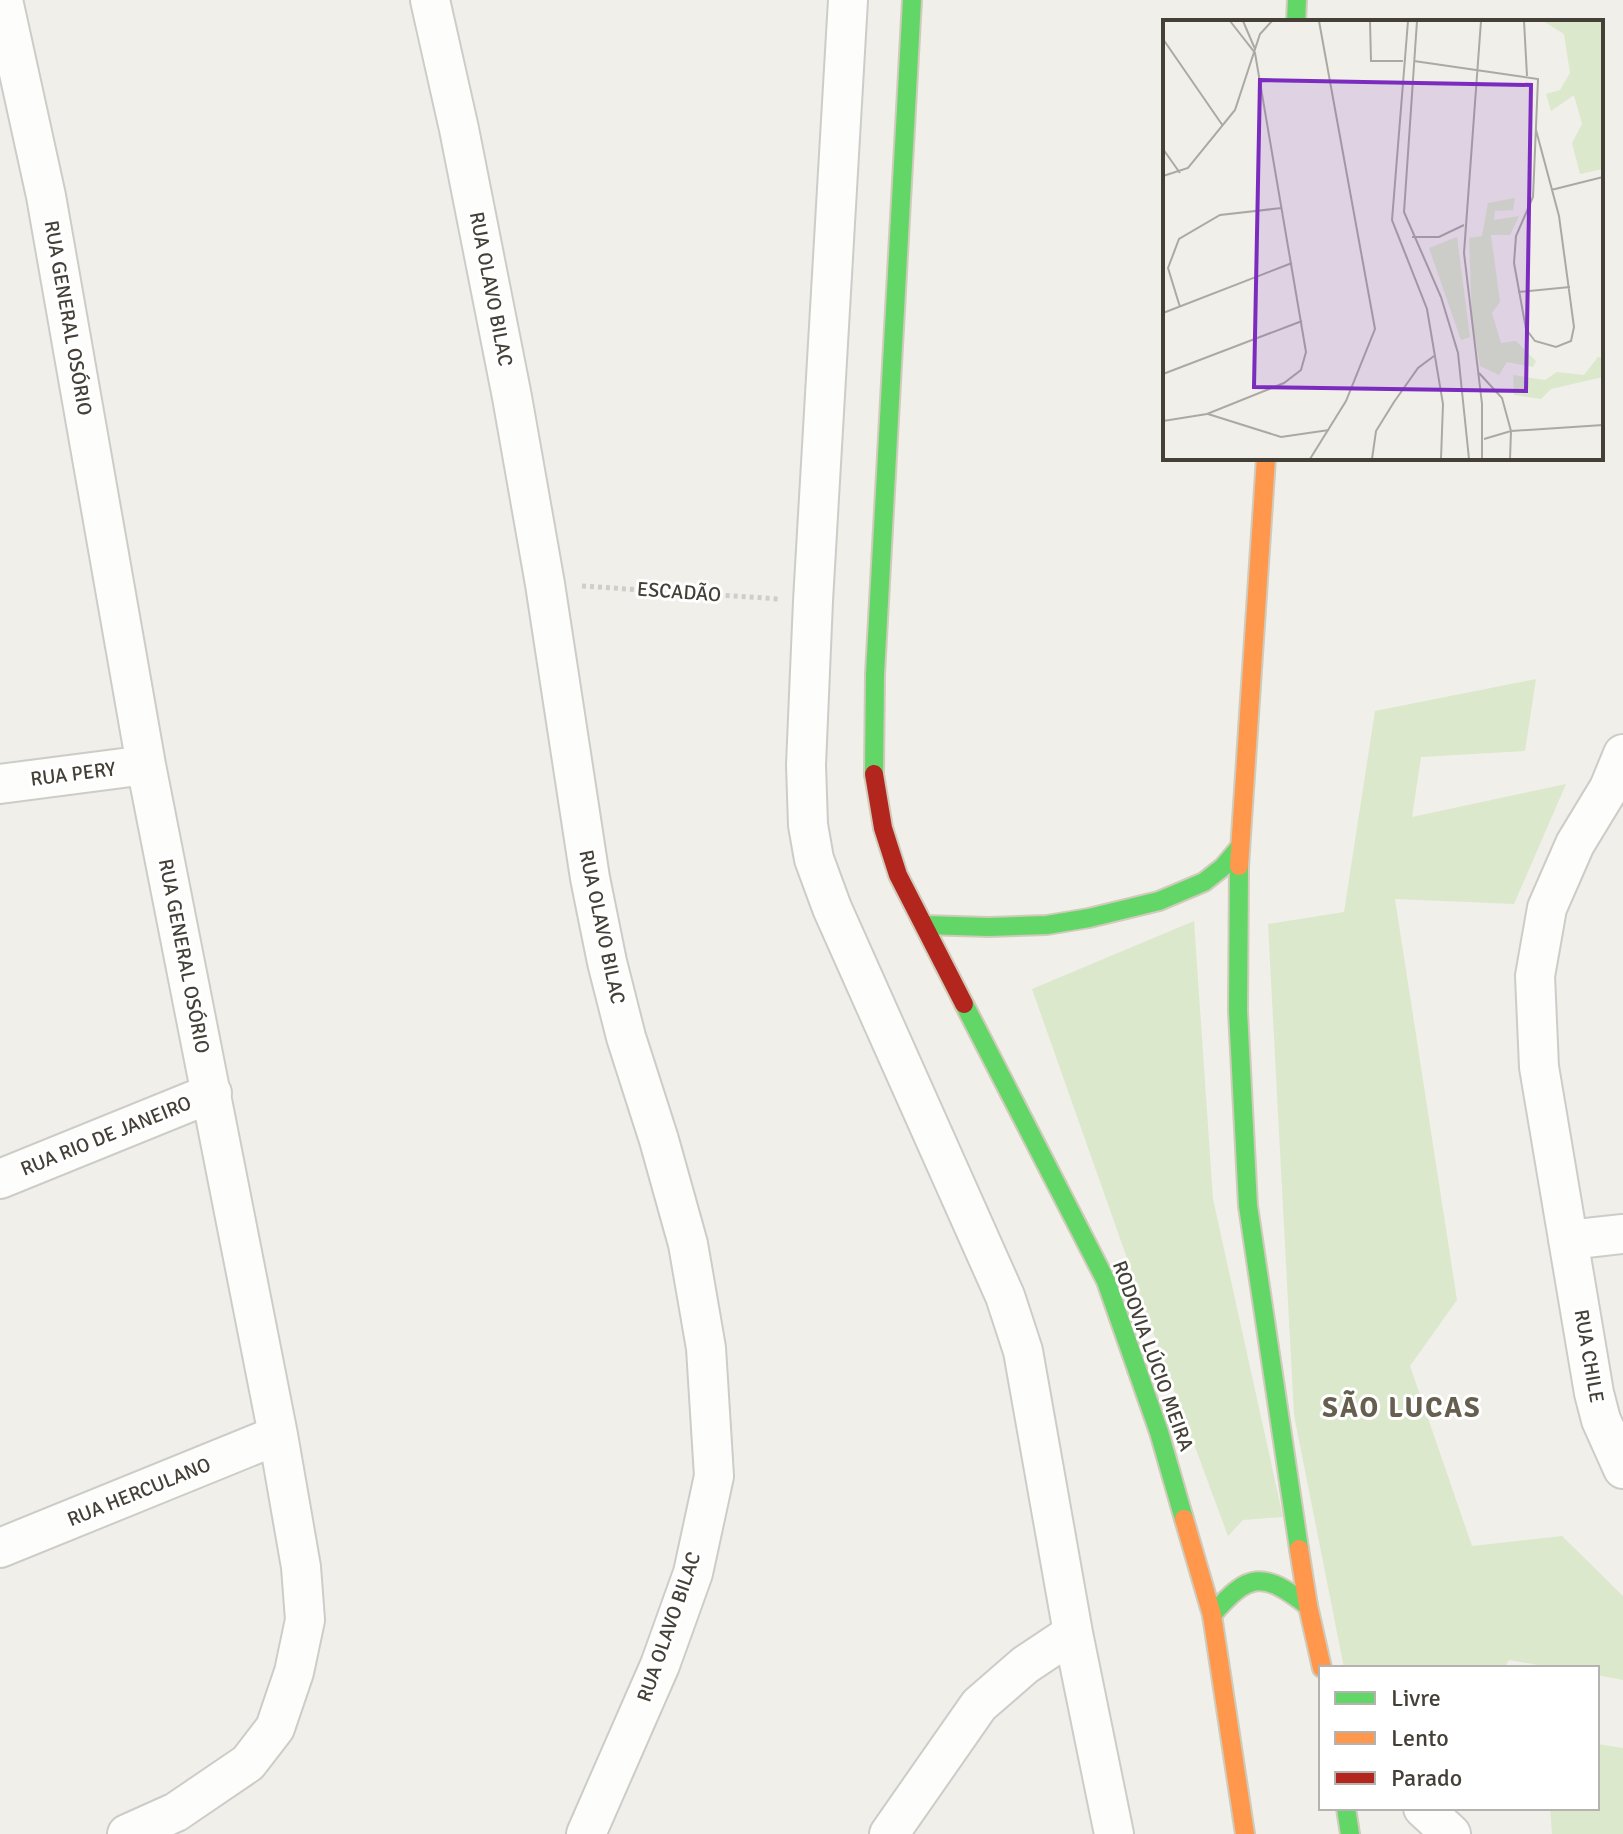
<svg xmlns="http://www.w3.org/2000/svg" width="1623" height="1834" font-family="Signika,sans-serif">
	<style>
		.green { fill: #dbe8cc }
		.lines { fill: none; stroke-linecap: round; stroke-linejoin: round }
		.street-casing { stroke: #cdccc8; stroke-width: 42 }
		.fast-casing { stroke: #d0cbba; stroke-width: 22 }
		.slow-casing { stroke: #d0cbba; stroke-width: 22 }
		.jam-casing { stroke: #d0cbba; stroke-width: 22 }
		.path { stroke: #d0cecb; stroke-width: 5; stroke-dasharray: 4 4; stroke-linecap: butt }
		.street { stroke: #fdfdfc; stroke-width: 38 }
		.fast { stroke: #63d668; stroke-width: 18 }
		.slow { stroke: #ff974d; stroke-width: 18 }
		.jam { stroke: #b3261e; stroke-width: 18 }
		.labels { text-anchor: middle; dominant-baseline: central; stroke-width: 6; stroke-linejoin: round; paint-order: stroke }
		.street-label { font-size: 20px; fill: #444037; stroke: #fff }
		.district-label { font-size: 28px; font-weight: bold; letter-spacing: 2px; fill: #665f4f; stroke: #fff }
		.inset-road { fill: none; stroke: #aba9a2; stroke-width: 2 }
		.view { fill: #7b2cbf; fill-opacity: 0.15; stroke: #7b2cbf; stroke-width: 4 }
		.inset-edge { fill: none; stroke: #444037; stroke-width: 4 }
	</style>
	<rect width="100%" height="100%" fill="#f0efea"/>
	<path class="green" d="M1536 679 1525 751 1421 757 1412 817 1566 784 1514 904 1395 899 1457 1300 1410 1366 1472 1546 1562 1536 1623 1596V1680L1597 1675V1668H1556L1509 1660 1504 1668H1344L1294 1415 1268 924 1344 912 1375 711Z
		M1194 921 1213 1199 1283 1517 1243 1520 1228 1536 1165 1366 1032 989Z
		M1597 1744 1623 1748V1834H1552L1550 1808H1597Z"/>
	<g class="lines">
		<g class="street-casing">
			<path id="street" d="M3 0 46 196 146 765 278 1435 301 1567 305 1620 294 1672 275 1728 248 1763 176 1812 127 1834
				M430 0 459 129 512 397 545 584 590 878 607 962 626 1037 659 1140 688 1244 706 1348 714 1476 693 1573 660 1665 586 1834
				M848 0 813 601 806 765 808 825 814 859 832 908 1005 1296 1023 1351 1073 1633 1114 1834
				M1623 754 1609 788 1575 844 1547 908 1535 976 1539 1067 1594 1393 1601 1420 1623 1469
				M0 784 146 765
				M0 1179 212 1093
				M1568 1240 1623 1234
				M0 1548 278 1435
				M1423 1808 1451 1834
				M889 1834 979 1705 1025 1665 1073 1633"/>
		</g>
		<g class="fast-casing">
			<path id="fast" d="M1296 22 1297 0
				M874 774 875 674 912 0
				M1239 866 1238 1011 1248 1206 1299 1549
				M924 925 989 927 1047 925 1089 918 1159 901 1204 882 1223 867 1239 848
				M964 1004 1106 1281 1159 1432 1184 1519
				M1212 1615C1249 1572 1263 1571 1308 1606
				M1346 1808 1350 1834"/>
		</g>
		<g class="slow-casing">
			<path id="slow" d="M1239 866 1266 458
				M1184 1519 1212 1615 1245 1834
				M1299 1549 1308 1606 1322 1668"/>
		</g>
		<g class="jam-casing">
			<path id="jam" d="M874 774 883 828 898 875 964 1004"/>
		</g>
		<path class="path" d="M582 586 779 599"/>
		<use href="#street" class="street"/>
		<use href="#fast" class="fast"/>
		<use href="#slow" class="slow"/>
		<use href="#jam" class="jam"/>
	</g>
	<g class="labels">
		<g class="street-label">
			<text transform="translate(491 289) rotate(79)">RUA OLAVO BILAC</text>
			<text transform="translate(68 318) rotate(80)">RUA GENERAL OSÓRIO</text>
			<text transform="translate(679 592) rotate(4)">ESCADÃO</text>
			<text transform="translate(73 774) rotate(-7)">RUA PERY</text>
			<text transform="translate(602 927) rotate(78)">RUA OLAVO BILAC</text>
			<text transform="translate(184 956) rotate(79)">RUA GENERAL OSÓRIO</text>
			<text transform="translate(106 1136) rotate(-22)">RUA RIO DE JANEIRO</text>
			<text transform="translate(1153 1356) rotate(70)">RODOVIA LÚCIO MEIRA</text>
			<text transform="translate(1589 1356) rotate(80)">RUA CHILE</text>
			<text transform="translate(139 1492) rotate(-22)">RUA HERCULANO</text>
			<text transform="translate(669 1627) rotate(-71)">RUA OLAVO BILAC</text>
		</g>
		<g class="district-label">
			<text x="1402" y="1408">SÃO LUCAS</text>
		</g>
	</g>
	<g transform="translate(1163 20)">
		<rect width="440" height="440" fill="#f0efea"/>
		<path d="M380 1H440V149L417 154 409 123 419 104 411 75 388 91 383 74 397 70 407 53 401 14ZM352 178 350 190 332 191 331 200 356 196 347 215H328L337 282 329 293 338 323 353 321 373 341 370 347 344 342 336 355 317 346 309 300 306 218 319 216 325 183ZM294 217 307 317 298 320 266 228ZM435 337 440 338V357L388 369 378 379 351 375 350 355 382 360 394 352 421 355Z" fill="#dbe8cc"/>
		<path class="inset-road" d="M80 1 92 29M207 1 208 41H240M245 1 229 200 264 289 280 384 278 439M254 1 241 192 278 277 295 333 306 439M318 1 301 233 319 384V439M361 1 364 56M0 19 60 106M251 41 375 59 370 177 353 216 351 243 363 309 372 321 393 327 408 321 411 307 396 196 373 110M0 129 17 153M0 156 25 148 72 90 97 14 109 1M388 170 440 157M249 217H276L301 205M355 272 407 267M17 287 5 248 16 219 57 195 119 188M0 293 129 243M316 353 339 378 348 411 347 439M0 354 139 301M45 394 118 417 166 410M0 401 44 394 121 363 138 350 143 332 92 33 67 1M321 419 348 411 440 405M147 439 183 381 212 309 156 1M209 439 213 411 231 382 255 348 271 336"/>
		<path class="view" d="M97 60 368 65 363 371 91 367Z"/>
		<rect width="440" height="440" class="inset-edge"/>
	</g>
	<rect x="1319" y="1666" width="280" height="144" fill="#ffffff" stroke="#b4b3af" stroke-width="2"/>
	<rect x="1335" y="1692" width="40" height="12" fill="#63d668" stroke="#b4b3af" stroke-width="2"/>
	<text x="1391" y="1706" font-size="24" fill="#444037">Livre</text>
	<rect x="1335" y="1732" width="40" height="12" fill="#ff974d" stroke="#b4b3af" stroke-width="2"/>
	<text x="1391" y="1746" font-size="24" fill="#444037">Lento</text>
	<rect x="1335" y="1772" width="40" height="12" fill="#b3261e" stroke="#b4b3af" stroke-width="2"/>
	<text x="1391" y="1786" font-size="24" fill="#444037">Parado</text>
</svg>
